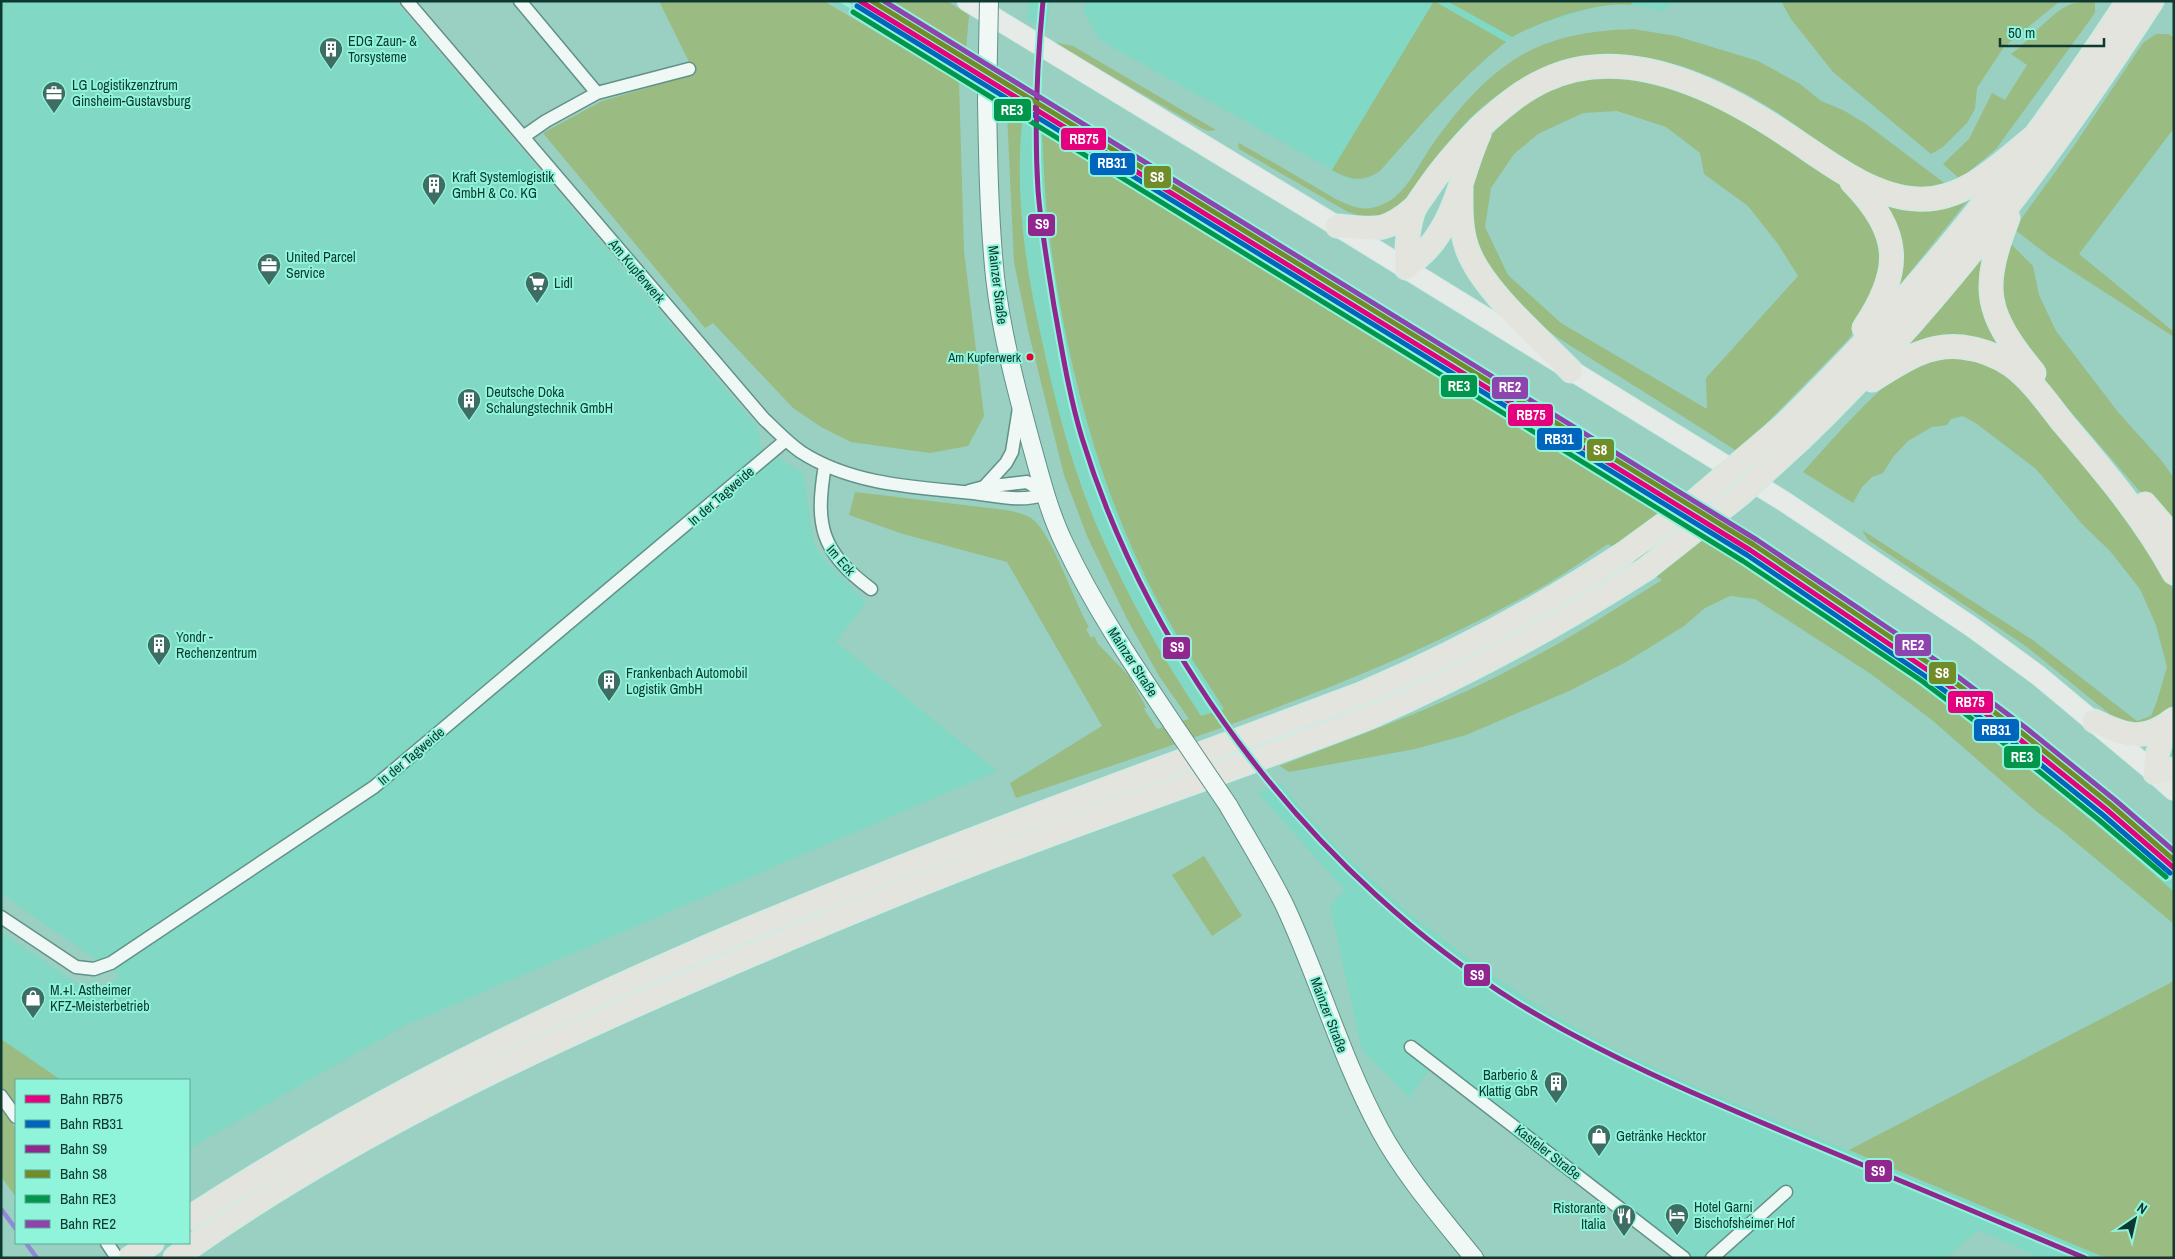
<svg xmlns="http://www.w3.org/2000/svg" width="2175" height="1259" font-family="'Archivo Narrow',sans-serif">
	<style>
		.built { fill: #81d8c4 }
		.green { fill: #9abb81; fill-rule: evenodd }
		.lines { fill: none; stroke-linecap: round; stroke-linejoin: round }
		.stream { stroke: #9288d4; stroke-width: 4.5 }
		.minor-casing { stroke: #619187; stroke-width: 15 }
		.secondary-casing { stroke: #619187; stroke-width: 20 }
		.primary-casing { stroke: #d1eae4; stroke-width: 21 }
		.trunk-casing { stroke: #d1eae4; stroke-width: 22 }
		.motorway-casing { stroke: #d1eae4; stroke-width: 25 }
		.minor { stroke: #f0f8f6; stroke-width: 12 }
		.secondary { stroke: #f0f8f6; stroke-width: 18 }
		.primary { stroke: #e7ebe7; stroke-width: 19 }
		.trunk { stroke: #e4e8e2; stroke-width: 20 }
		.motorway { stroke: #e2e4dd; stroke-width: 22 }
		.rail-casing { stroke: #b4c5c0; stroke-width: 5.5 }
		.rail { stroke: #90f4db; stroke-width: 4; stroke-dasharray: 11; stroke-linecap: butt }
		.secondary-bridge-casing { stroke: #619187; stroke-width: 20; stroke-linecap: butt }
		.motorway-bridge-casing { stroke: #d1eae4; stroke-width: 25; stroke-linecap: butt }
		.secondary-bridge { stroke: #f0f8f6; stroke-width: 18 }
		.motorway-bridge { stroke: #e2e4dd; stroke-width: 22 }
		.rail-1-casing { stroke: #90f4db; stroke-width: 9 }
		.rail-2-casing { stroke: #90f4db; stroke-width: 9 }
		.rail-3-casing { stroke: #90f4db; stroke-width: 9 }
		.rail-4-casing { stroke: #90f4db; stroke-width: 9 }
		.rail-5-casing { stroke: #90f4db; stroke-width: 9 }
		.rail-6-casing { stroke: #90f4db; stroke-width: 9 }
		.rail-1 { stroke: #e5007d; stroke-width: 5 }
		.rail-2 { stroke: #0065bd; stroke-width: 5 }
		.rail-3 { stroke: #91268f; stroke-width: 5 }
		.rail-4 { stroke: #728c2a; stroke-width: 5 }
		.rail-5 { stroke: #02964c; stroke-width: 5 }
		.rail-6 { stroke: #8e44ad; stroke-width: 5 }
		.bus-dot { fill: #e4002b; stroke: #90f4db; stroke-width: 2 }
		.labels { text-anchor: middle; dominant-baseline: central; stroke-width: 4; stroke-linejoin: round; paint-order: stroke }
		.bus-label { font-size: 13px; fill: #0d3930; stroke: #90f4db; text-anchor: end }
		.poi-label { font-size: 14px; fill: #0d3930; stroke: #90f4db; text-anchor: start }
		.street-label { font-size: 14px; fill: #0d3930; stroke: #90f4db }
		.line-badge { stroke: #90f4db; stroke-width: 2 }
		.badge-label { font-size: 14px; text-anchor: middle; font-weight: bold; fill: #fff }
	</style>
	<rect width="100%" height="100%" fill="#99d0c2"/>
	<path class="built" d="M1 1H395L754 423 759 432 760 446 803 473 814 545 824 559 866 602 836 642 997 771 404 1026 189 1149V1080H61L1 1039V932L93 994 120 976 1 894Z
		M829 1H889L1351 284 1904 633 2029 725 2174 846V892L2113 838 2005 751 1885 660 1743 563 1334 310 1042 135 1049 231 1076 386 1099 459 1124 530 1155 597 1224 710 1201 716 1172 671 1137 611 1098 530 1073 462 1053 391 1034 306 1023 240 1018 156 1022 122 959 82V79Z
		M1028 1H1051L1047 30 1027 19Z
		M1086 1H1675L1663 11 1621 3 1585 10 1530 27 1512 37 1477 65 1457 84 1380 171 1370 177 1358 180 1345 177 1100 40 1084 13Z
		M1281 784 1307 815 1345 855 1411 915 1480 967 1544 1010 1613 1048 1701 1089 2106 1258H2041L1978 1230 1946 1258H1696L1436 1061 1409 1098 1362 1050 1330 906 1345 890 1258 793Z"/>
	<path class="green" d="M659 1H824L959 82 964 251 984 416 968 446 930 453 851 442 821 427 793 408 713 323 705 328 543 133 602 101 695 74Z
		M889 1H947L969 15 966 50Z
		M1434 1 1506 42C1458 80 1420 126 1380 171 1362 183 1350 180 1332 170Z
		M1447 1H1633L1631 5C1600 0 1539 22 1512 37Z
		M1781 1H2060L2004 47 1977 88 1975 109 1967 123 1943 147 1931 154 1833 72 1791 19Z
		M2095 1V13L1996 149 1960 179 1943 164 1969 139 1992 93 2005 100 2027 65 2011 54C2029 42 2053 9 2072 4 2079 2 2088 2 2095 1Z
		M1633 29 1676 36 1758 61 1800 84 1821 101 1843 110 1866 124 1947 185C1939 187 1929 193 1922 193 1916 193 1909 189 1903 188 1895 185 1886 184 1878 180 1870 177 1863 171 1855 167 1827 150 1802 128 1775 111 1729 82 1667 53 1612 56 1542 59 1482 94 1442 152 1428 172 1414 202 1392 213 1378 221 1362 217 1348 212L1239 149 1238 145 1239 143C1264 157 1288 171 1312 185 1326 193 1343 205 1360 208 1372 210 1385 205 1395 197 1410 184 1419 165 1430 148 1454 114 1483 78 1520 56 1557 35 1591 31 1633 29Z
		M2156 34H2168L2174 37V128L2079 254 2174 332V337L2049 256 2014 229 2074 146 2143 43Z
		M1053 42 1073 46 1216 130 1208 131 1201 128Z
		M1593 74 1680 86 1736 114 1833 177 1862 204 1882 238 1886 273 1874 303 1847 341 1752 438 1735 450C1695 424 1654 398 1614 373 1567 343 1512 314 1484 265 1470 241 1468 199 1474 173 1483 132 1520 102 1557 85 1568 80 1581 77 1593 74ZM1617 111 1666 127 1700 153 1704 174 1748 206 1778 244 1798 276 1706 378 1707 409 1561 323 1508 275 1485 227 1491 188 1514 154 1538 134 1583 113Z
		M1007 113 1022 122C1015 194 1025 266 1041 336 1055 402 1072 469 1099 531 1127 596 1162 657 1201 716L1224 709C1201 672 1175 635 1155 596 1097 484 1065 357 1049 232 1045 200 1044 167 1042 134 1201 230 1359 326 1516 423 1592 470 1669 515 1744 563 1895 662 2039 772 2174 892V924L2060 829 2037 812 1932 720 1871 674 1755 599 1730 596 1705 608 1684 626 1626 662 1569 691 1466 735 1415 749 1289 772 1280 766C1359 735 1440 707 1515 667 1566 641 1614 610 1662 580L1608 544C1585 559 1562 576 1538 589 1374 681 1193 738 1016 798L1010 783 1102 726 1007 562 903 534 849 515 855 492 1006 510C1015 512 1023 513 1031 518 1053 533 1073 601 1089 627L1086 629 1091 638 1094 636 1098 644 1129 676 1146 707 1144 709 1157 729 1189 719 1159 676 1127 619 1087 536 1064 475 1028 330 1014 262Z
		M1975 191 1887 301 1875 195Z
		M2007 240 2033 266 2039 295 2056 331 2118 412 2161 460 2174 478V531L2052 390 2023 353 1999 304Z
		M1986 250 2018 365 1988 347 1886 368Z
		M1966 355 1988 361 2027 391 2126 517 2171 586 2174 593V710L2153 729 2123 725 2027 647 1868 540 1862 530 2034 641 2137 721 2151 716 2157 701 2167 667 2156 625 2140 589 2110 551 2082 524 2036 469 1977 424 1963 416 1951 419 1947 425 1932 427 1908 441 1893 457 1883 473 1872 477 1862 487 1853 503 1803 472C1834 439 1891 367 1935 356 1944 353 1957 355 1966 355Z
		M1204 856 1242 916 1212 936 1172 875Z
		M2174 981V1258H2106L1849 1150Z
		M1 1039 61 1080H16V1108L1 1090Z
		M1 1107 16 1129V1197L1 1177Z"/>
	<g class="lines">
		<path class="stream" d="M1 1209 16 1229
			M26 1243 37 1258"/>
		<g class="minor-casing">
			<path id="minor" d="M407 1 764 419C776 430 788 443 801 452 849 483 908 487 963 492 992 494 1017 504 1046 494
				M520 1 597 93 546 121 523 137
				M597 93 689 69
				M825 465C815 525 820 551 871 589
				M984 487 1027 482 1046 494
				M969 491 984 487 1006 463 1012 452 1019 408
				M1 917 76 967 94 969 111 963 374 787 786 440
				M1411 1047 1684 1258
				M1 1096 16 1117
				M107 1243 117 1258
				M1712 1258 1786 1192"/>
		</g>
		<g class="secondary-casing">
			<path id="secondary" d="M987 100C988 159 989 218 995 277 1001 331 1015 384 1029 436 1039 472 1048 510 1064 543 1094 607 1134 666 1173 724
				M1228 805C1247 838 1267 870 1284 904 1319 978 1341 1058 1380 1130 1405 1176 1441 1217 1474 1258"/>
		</g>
		<g class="primary-casing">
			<path id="primary" d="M967 1 1337 226 1785 502 1972 627 2039 676 2155 773"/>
		</g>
		<g class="trunk-casing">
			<path id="trunk" d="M2155 773 2174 790"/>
		</g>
		<g class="motorway-casing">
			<path id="motorway" d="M1852 182C1902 233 1903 270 1864 328
				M1461 186C1461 207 1460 228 1467 248 1481 289 1540 339 1571 371
				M2008 218C1980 290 1985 313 2034 373
				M1337 226C1375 229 1384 234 1414 208
				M1406 268C1407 249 1407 228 1414 210 1417 203 1423 196 1427 190 1443 166 1461 146 1481 126 1501 108 1521 91 1545 80 1627 41 1726 93 1793 139 1829 163 1872 197 1917 199 1965 202 2001 163 2036 135
				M1406 268C1418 258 1430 248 1438 235 1459 204 1464 166 1479 134
				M1872 380C1900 363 1926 343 1962 347 1979 349 1996 355 2011 365 2032 380 2048 404 2064 424 2104 471 2144 518 2174 573
				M1783 426C1847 363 1908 298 1964 228 2023 156 2077 79 2128 1
				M1802 438C1937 308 2050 158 2152 1
				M2145 504 2174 538
				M2094 721C2125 736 2144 743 2174 719
				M2173 721C2162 738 2155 753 2155 773L2174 769
				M189 1218C550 983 960 845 1361 694 1453 655 1539 609 1623 554
				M130 1258 152 1243
				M175 1258C336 1142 523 1053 704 975 810 929 915 885 1022 845 1138 801 1255 762 1370 717 1466 675 1557 626 1646 569"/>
		</g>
		<use href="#minor" class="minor"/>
		<use href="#secondary" class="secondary"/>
		<use href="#primary" class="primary"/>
		<use href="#trunk" class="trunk"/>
		<use href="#motorway" class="motorway"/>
		<g class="rail-casing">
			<path id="rail" d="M842 1 1745 558 1924 679 2096 813 2174 880"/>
		</g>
		<use href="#rail" class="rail"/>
		<g class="secondary-bridge-casing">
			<path id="secondary-bridge" d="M987 100 989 1
				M1173 724 1228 805"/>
		</g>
		<g class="motorway-bridge-casing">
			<path id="motorway-bridge" d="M1623 554 1689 506 1783 426
				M1646 569 1742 493 1802 438"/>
		</g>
		<use href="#secondary-bridge" class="secondary-bridge"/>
		<use href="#motorway-bridge" class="motorway-bridge"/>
		<g class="rail-1-casing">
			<path id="rail-1" d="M860 1 1750 550 1929 671 2018 738 2107 810 2174 868"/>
		</g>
		<g class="rail-2-casing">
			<path id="rail-2" d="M857 6 1747 555 1925 676 2014 743 2103 815 2170 873"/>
		</g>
		<g class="rail-3-casing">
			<path id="rail-3" d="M1043 1C1037 64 1034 127 1038 190 1041 229 1048 267 1054 306 1062 350 1069 395 1082 438 1151 664 1318 879 1519 1004 1609 1059 1706 1099 1803 1140 1897 1179 1991 1218 2085 1258"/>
		</g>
		<g class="rail-4-casing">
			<path id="rail-4" d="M872 1 1754 545 1933 666 2022 733 2111 805 2174 860"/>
		</g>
		<g class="rail-5-casing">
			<path id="rail-5" d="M853 12 1743 561 1922 681 2010 748 2099 820 2166 877"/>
		</g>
		<g class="rail-6-casing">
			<path id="rail-6" d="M884 1 1757 540 1937 661 2026 728 2115 800 2174 851"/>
		</g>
		<use href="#rail-1" class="rail-1"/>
		<use href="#rail-2" class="rail-2"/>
		<use href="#rail-3" class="rail-3"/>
		<use href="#rail-4" class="rail-4"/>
		<use href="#rail-5" class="rail-5"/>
		<use href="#rail-6" class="rail-6"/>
	</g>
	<defs>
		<g id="building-pin" transform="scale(1.25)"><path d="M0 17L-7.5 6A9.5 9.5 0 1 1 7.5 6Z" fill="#3e6e63" stroke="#90f4db"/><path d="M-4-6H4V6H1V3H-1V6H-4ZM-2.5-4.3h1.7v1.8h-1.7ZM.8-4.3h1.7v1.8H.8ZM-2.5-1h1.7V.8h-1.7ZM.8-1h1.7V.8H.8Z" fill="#fff"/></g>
		<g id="office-pin" transform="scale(1.25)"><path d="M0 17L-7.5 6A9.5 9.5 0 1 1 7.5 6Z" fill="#3e6e63" stroke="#90f4db"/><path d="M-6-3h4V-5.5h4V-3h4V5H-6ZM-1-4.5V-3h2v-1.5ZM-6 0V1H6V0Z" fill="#fff"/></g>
		<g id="supermarket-pin" transform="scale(1.25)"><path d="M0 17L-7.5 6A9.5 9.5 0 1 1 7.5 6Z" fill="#3e6e63" stroke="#90f4db"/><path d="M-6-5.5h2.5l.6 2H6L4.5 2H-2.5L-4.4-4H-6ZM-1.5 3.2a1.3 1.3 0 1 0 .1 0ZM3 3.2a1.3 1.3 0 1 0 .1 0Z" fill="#fff"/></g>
		<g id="shop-pin" transform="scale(1.25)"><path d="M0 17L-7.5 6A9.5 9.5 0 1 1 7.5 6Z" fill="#3e6e63" stroke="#90f4db"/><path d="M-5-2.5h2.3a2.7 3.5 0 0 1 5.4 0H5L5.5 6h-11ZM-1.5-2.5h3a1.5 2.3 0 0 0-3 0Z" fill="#fff"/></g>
		<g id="hotel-pin" transform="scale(1.25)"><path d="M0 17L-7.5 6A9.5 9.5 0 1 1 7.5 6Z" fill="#3e6e63" stroke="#90f4db"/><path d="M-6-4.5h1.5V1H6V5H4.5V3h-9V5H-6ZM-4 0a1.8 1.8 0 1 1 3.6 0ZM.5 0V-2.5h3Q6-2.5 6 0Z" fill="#fff"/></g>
		<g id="restaurant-pin" transform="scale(1.25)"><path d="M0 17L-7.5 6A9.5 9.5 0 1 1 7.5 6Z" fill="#3e6e63" stroke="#90f4db"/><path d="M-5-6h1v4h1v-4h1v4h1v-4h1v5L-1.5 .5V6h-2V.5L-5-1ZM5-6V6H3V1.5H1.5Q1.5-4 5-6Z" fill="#fff"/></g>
	</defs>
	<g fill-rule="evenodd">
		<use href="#building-pin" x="331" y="49"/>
		<use href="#office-pin" x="54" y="93"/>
		<use href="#building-pin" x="434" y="185"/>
		<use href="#office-pin" x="269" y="265"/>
		<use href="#supermarket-pin" x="537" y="283"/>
		<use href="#building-pin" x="469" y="400"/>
		<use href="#building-pin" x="159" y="645"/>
		<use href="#building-pin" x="609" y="681"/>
		<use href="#shop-pin" x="33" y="998"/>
		<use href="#building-pin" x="1556" y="1083"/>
		<use href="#shop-pin" x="1599" y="1136"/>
		<use href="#hotel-pin" x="1677" y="1215"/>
		<use href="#restaurant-pin" x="1624" y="1216"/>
	</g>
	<circle class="bus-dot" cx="1030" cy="357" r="4.5"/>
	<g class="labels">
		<g class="bus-label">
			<text x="1021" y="357">Am Kupferwerk</text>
		</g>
		<g class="poi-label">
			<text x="348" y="41">EDG Zaun- &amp;<tspan x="348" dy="16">Torsysteme</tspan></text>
			<text x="72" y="85">LG Logistikzenztrum<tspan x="72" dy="16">Ginsheim-Gustavsburg</tspan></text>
			<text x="452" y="177">Kraft Systemlogistik<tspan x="452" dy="16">GmbH &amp; Co. KG</tspan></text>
			<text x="286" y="257">United Parcel<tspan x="286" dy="16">Service</tspan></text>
			<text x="554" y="283">Lidl</text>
			<text x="486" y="392">Deutsche Doka<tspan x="486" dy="16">Schalungstechnik GmbH</tspan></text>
			<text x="176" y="637">Yondr -<tspan x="176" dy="16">Rechenzentrum</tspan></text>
			<text x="626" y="673">Frankenbach Automobil<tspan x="626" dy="16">Logistik GmbH</tspan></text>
			<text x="50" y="990">M.+I. Astheimer<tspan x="50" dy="16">KFZ-Meisterbetrieb</tspan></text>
			<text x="1538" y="1075" text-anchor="end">Barberio &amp;<tspan x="1538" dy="16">Klattig GbR</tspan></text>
			<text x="1616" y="1136">Getränke Hecktor</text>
			<text x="1694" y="1207">Hotel Garni<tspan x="1694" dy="16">Bischofsheimer Hof</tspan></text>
			<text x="1606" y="1208" text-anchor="end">Ristorante<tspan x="1606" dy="16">Italia</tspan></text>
		</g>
		<g class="street-label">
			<text transform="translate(637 271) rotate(50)">Am Kupferwerk</text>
			<text transform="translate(998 285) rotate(83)">Mainzer Straße</text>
			<text transform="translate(721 496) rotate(-41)">In der Tagweide</text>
			<text transform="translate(841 560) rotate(49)">Im Eck</text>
			<text transform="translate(1133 662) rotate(57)">Mainzer Straße</text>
			<text transform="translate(411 756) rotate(-40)">In der Tagweide</text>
			<text transform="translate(1329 1015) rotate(69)">Mainzer Straße</text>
			<text transform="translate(1548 1152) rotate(38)">Kasteler Straße</text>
		</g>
	</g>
	<g class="line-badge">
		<rect x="993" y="98" width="39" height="24" rx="5" fill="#02964c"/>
		<rect x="1060" y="127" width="47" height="24" rx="5" fill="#e5007d"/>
		<rect x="1089" y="152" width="47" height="24" rx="5" fill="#0065bd"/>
		<rect x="1143" y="165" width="29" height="24" rx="5" fill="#728c2a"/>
		<rect x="1027" y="213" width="29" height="24" rx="5" fill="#91268f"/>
		<rect x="1440" y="374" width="38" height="24" rx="5" fill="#02964c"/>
		<rect x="1491" y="376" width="38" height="24" rx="5" fill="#8e44ad"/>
		<rect x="1507" y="403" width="47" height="24" rx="5" fill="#e5007d"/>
		<rect x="1536" y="427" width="47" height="24" rx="5" fill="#0065bd"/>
		<rect x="1586" y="438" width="29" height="24" rx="5" fill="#728c2a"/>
		<rect x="1894" y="633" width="38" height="24" rx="5" fill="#8e44ad"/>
		<rect x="1162" y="636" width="29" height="24" rx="5" fill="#91268f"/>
		<rect x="1928" y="661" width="29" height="24" rx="5" fill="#728c2a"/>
		<rect x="1947" y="690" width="47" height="24" rx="5" fill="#e5007d"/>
		<rect x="1973" y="718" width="47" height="24" rx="5" fill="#0065bd"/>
		<rect x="2003" y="745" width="38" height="24" rx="5" fill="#02964c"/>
		<rect x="1463" y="963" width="28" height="24" rx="5" fill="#91268f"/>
		<rect x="1864" y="1159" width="29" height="24" rx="5" fill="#91268f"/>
	</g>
	<g class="badge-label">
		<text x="1012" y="115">RE3</text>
		<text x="1084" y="144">RB75</text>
		<text x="1112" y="168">RB31</text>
		<text x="1157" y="182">S8</text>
		<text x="1042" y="229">S9</text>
		<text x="1459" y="391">RE3</text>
		<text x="1510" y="392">RE2</text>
		<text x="1531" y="420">RB75</text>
		<text x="1559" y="444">RB31</text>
		<text x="1600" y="455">S8</text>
		<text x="1913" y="650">RE2</text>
		<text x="1177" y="652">S9</text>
		<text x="1942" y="678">S8</text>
		<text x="1970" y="707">RB75</text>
		<text x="1996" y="735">RB31</text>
		<text x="2022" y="762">RE3</text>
		<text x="1477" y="980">S9</text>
		<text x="1878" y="1176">S9</text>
	</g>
	<rect width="2175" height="1259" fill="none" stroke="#0d3930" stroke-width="5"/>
	<rect x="15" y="1079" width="175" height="165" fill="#90f4db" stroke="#5ca997"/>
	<rect x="25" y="1095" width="25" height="8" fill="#e5007d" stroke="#5ca997"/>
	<text x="60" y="1104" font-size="15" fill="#0d3930">Bahn RB75</text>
	<rect x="25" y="1120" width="25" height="8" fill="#0065bd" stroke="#5ca997"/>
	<text x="60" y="1129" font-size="15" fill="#0d3930">Bahn RB31</text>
	<rect x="25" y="1145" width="25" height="8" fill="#91268f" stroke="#5ca997"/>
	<text x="60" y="1154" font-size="15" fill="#0d3930">Bahn S9</text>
	<rect x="25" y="1170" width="25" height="8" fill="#728c2a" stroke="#5ca997"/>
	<text x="60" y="1179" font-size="15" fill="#0d3930">Bahn S8</text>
	<rect x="25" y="1195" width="25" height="8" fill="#02964c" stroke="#5ca997"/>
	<text x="60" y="1204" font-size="15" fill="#0d3930">Bahn RE3</text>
	<rect x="25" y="1220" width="25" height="8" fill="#8e44ad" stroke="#5ca997"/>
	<text x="60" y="1229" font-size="15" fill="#0d3930">Bahn RE2</text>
	<g transform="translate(2135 1219) rotate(34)" stroke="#90f4db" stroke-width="4" paint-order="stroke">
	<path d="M0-4L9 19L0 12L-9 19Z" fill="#0d3930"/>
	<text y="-8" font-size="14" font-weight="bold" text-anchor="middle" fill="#0d3930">N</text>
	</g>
	<path d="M2000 38v8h104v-8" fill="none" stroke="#0d3930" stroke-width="2.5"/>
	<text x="2008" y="38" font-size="15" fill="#0d3930" stroke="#90f4db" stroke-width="4" paint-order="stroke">50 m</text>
</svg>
